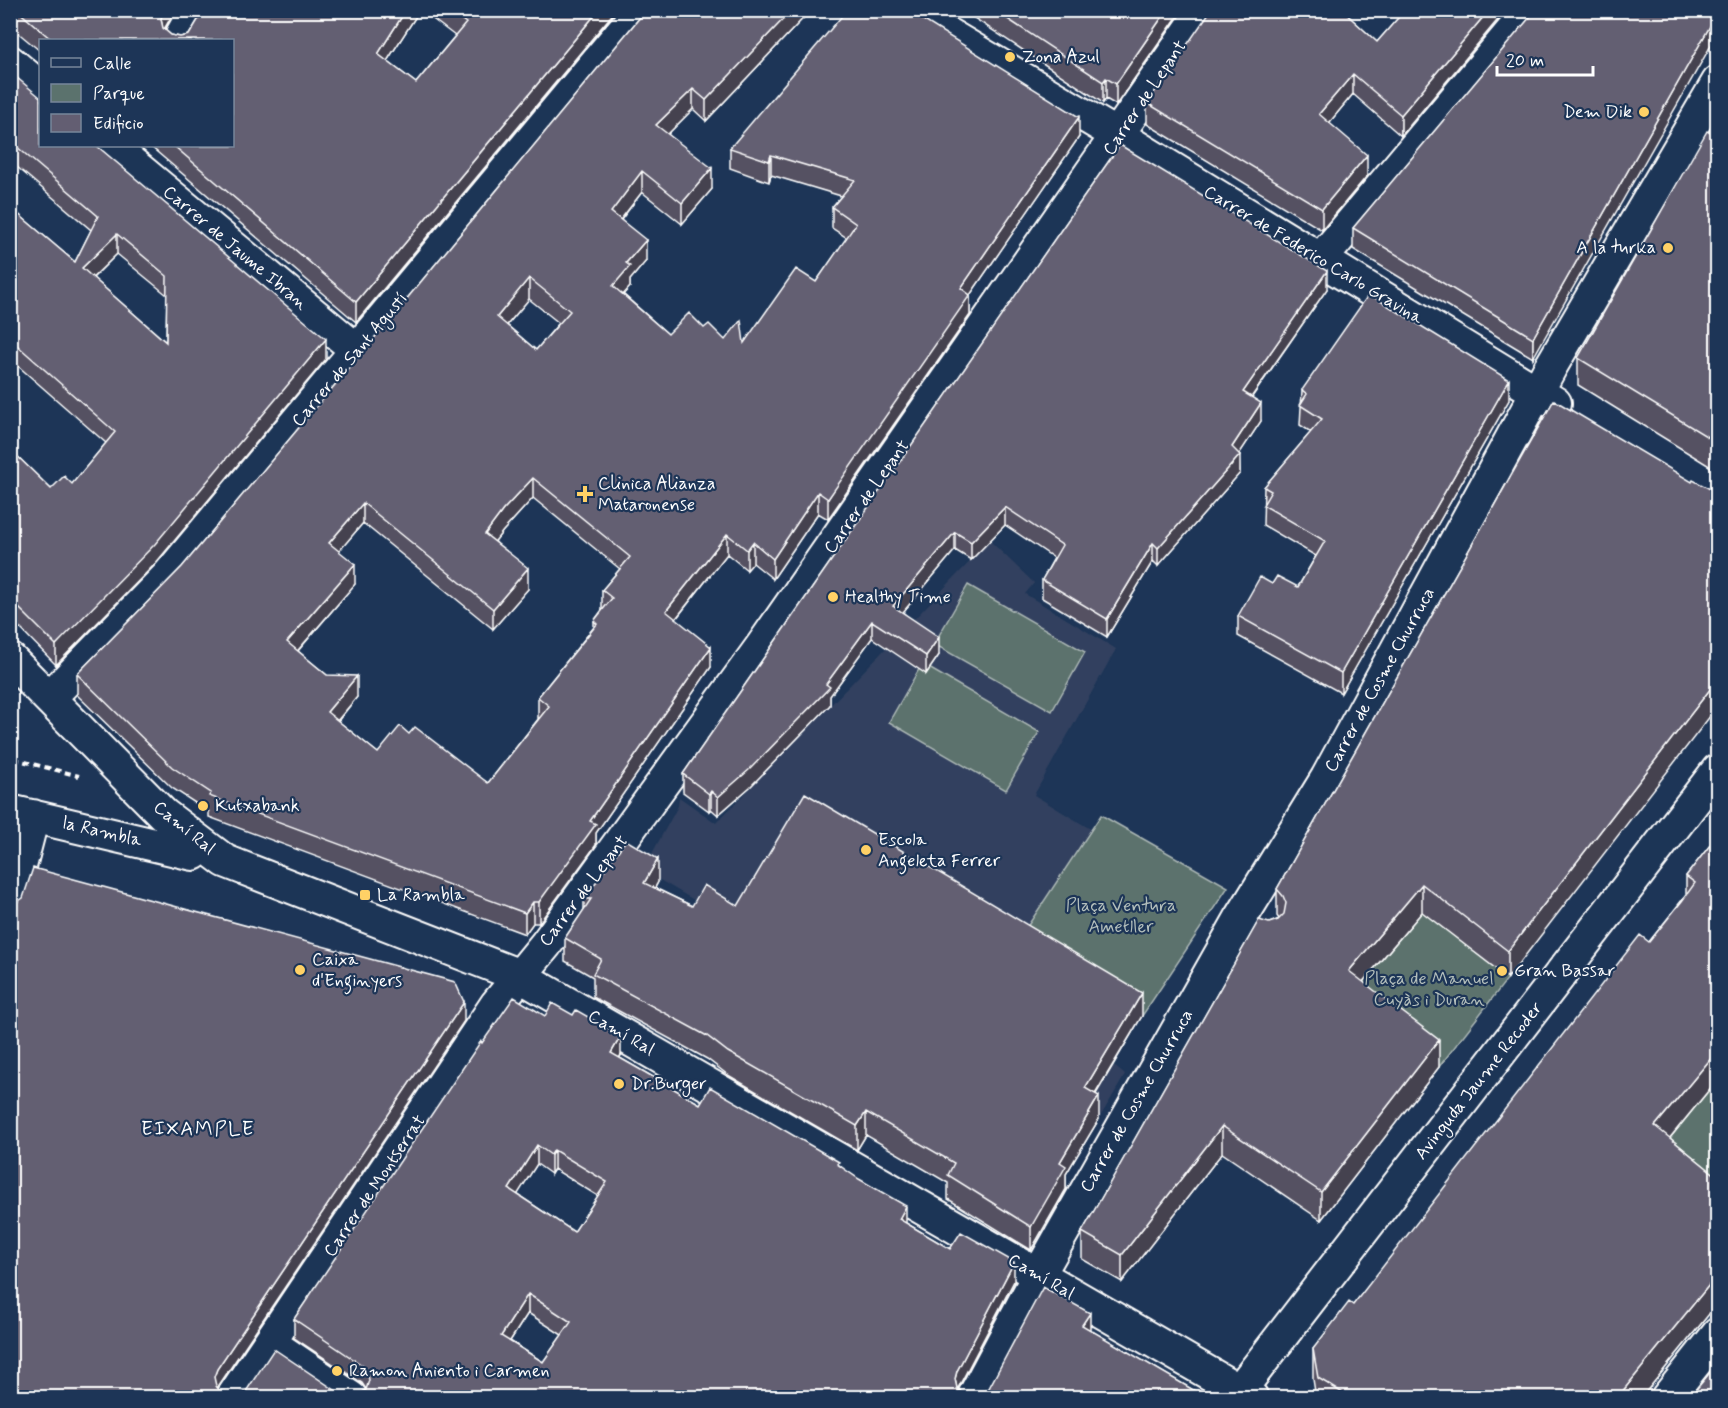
<svg xmlns="http://www.w3.org/2000/svg" width="1728" height="1408" font-family="Mynerve,sans-serif">
	<style>
		.built { fill: #32415f }
		.green { fill: #5b726d; stroke: #adb8b6; stroke-width: 1.5 }
		.lines { fill: none; stroke-linecap: round; stroke-linejoin: round }
		.minor-casing { stroke: #fff; stroke-width: 36 }
		.path { stroke: #fff; stroke-width: 4; stroke-dasharray: 6 4.5; stroke-linecap: butt }
		.minor { stroke: #1d3557; stroke-width: 32 }
		.wall { fill: #555162; stroke: #fff; stroke-width: 1.5; fill-rule: evenodd }
		.shaded-wall { fill: #454250; stroke: #fff; stroke-width: 1.5 }
		.building { fill: #635e72; stroke: #fff; stroke-width: 1.5; fill-rule: evenodd }
		.poi-dot { fill: #ffd166; stroke: #1d3557; stroke-width: 2 }
		.labels { text-anchor: middle; dominant-baseline: central; stroke-width: 4.5; stroke-linejoin: round; paint-order: stroke }
		.poi-label { font-size: 18px; fill: #fff; stroke: #1d3557; text-anchor: start }
		.street-label { font-size: 18px; fill: #fff; stroke: #1d3557 }
		.park-label { font-size: 18px; fill: #b5c0bd; stroke: #1d3557 }
		.neighbourhood-label { font-size: 20px; letter-spacing: 1.5px; fill: #fff; stroke: #1d3557 }
	</style>
	<rect width="100%" height="100%" fill="#1d3557"/>
	<filter id="ink" filterUnits="userSpaceOnUse"><feTurbulence type="fractalNoise" baseFrequency=".0167" numOctaves="2"/><feDisplacementMap in="SourceGraphic" scale="12" xChannelSelector="R" yChannelSelector="G"/><feConvolveMatrix kernelMatrix="1 2 1 2 8 2 1 2 1" color-interpolation-filters="sRGB"/></filter>
	<g filter="url(#ink)">
		<path class="built" d="M990 541 1034 583 1025 594 1116 649 1034 795 1092 830 1017 942 1142 1016 1113 1065 1125 1075 1090 1134 643 870 678 806 679 797 716 823Z"/>
		<path class="green" d="M968 585 1085 652 1052 711 934 644Z
			M922 664 1039 732 1006 790 889 722Z
			M1101 815 1228 887 1142 1016 1017 942Z
			M1422 911 1508 978 1439 1067 1350 999 1337 947Z
			M1717 1079V1207L1655 1156Z"/>
		<g class="lines">
			<g class="minor-casing">
				<path id="minor" d="M907 10 1119 136 1555 403
					M179 40 196 10
					M10 62 40 87
					M111 146 358 351
					M1321 259 1530 10
					M10 659 163 814 225 861 520 976 1252 1398
					M49 698 168 576 640 10
					M10 811 193 854
					M10 905 33 816
					M270 1343 351 1398
					M1240 1390 1718 770
					M232 1398 496 1005 546 944 762 646 1204 10
					M973 1398 1038 1276 1241 918 1327 778 1550 368 1718 82
					M1667 1398 1718 1334"/>
			</g>
			<path class="path" d="M14 759 79 776"/>
			<use href="#minor" class="minor"/>
		</g>
		<path class="wall" d="M10 10H175L164 29 171 35 180 37 189 35 204 10H420L387 61 416 83 455 36 421 10H616L356 322 150 146H232V40H40V51L10 26Z
			M646 10H811L706 121 693 109 668 134 712 189 682 224 642 192 621 220 646 261 630 280V287L623 294 668 334 704 328 725 340 744 343 816 282 847 238 832 228V207L841 196 771 175 769 182 730 168V148L1079 137 970 295V315L828 519 818 513 773 579 753 563 747 570 727 554 676 619 711 667 596 833V845L539 923H533L525 934 209 817V812L172 788 77 695V674L182 567 371 342ZM529 299 559 323 536 350 507 325ZM533 498 620 569 602 590V610L594 621V627L538 697V718H539L488 783 409 734 378 753 338 721 357 697 327 675 298 651 355 584 339 551 363 523 493 629 528 589 495 541 503 531Z
			M962 10H1182L1116 105 1106 99 1103 103Z
			M1405 10 1401 136 1353 94 1329 123 1367 176 1322 230 1147 124V103L1346 14 1377 42Z
			M1536 10 1533 358 1353 249V228Z
			M10 72 326 359 155 564 56 665 18 626 10 449 51 489 72 484 106 443 10 359V207L75 262 91 230 10 161ZM117 254 167 295 166 342 93 278Z
			M1718 119V481L1711 477V467L1578 385V358Z
			M1120 145 1327 289 1252 397 1261 421 1239 454 1240 473 1158 566 1153 561 1107 637 1042 598V580L1054 558 1005 525 971 560 955 550 903 612 939 655 926 674 872 638 830 696V705L750 787 718 815 711 809 709 811 683 792V774Z
			M1302 390 1509 400 1341 693 1238 636V616L1272 584 1298 587 1316 556 1263 525 1264 487 1311 432 1300 425Z
			M1554 400 1508 978 1422 912 1363 982 1439 1067 1321 1220 1222 1153 1122 1282 1082 1259V1232L1269 923 1279 919 1277 916V889Z
			M1718 835V1079L1670 1138 1718 1177V1303L1641 1398H1316L1313 1379V1349L1353 1305 1649 942 1686 895V876Z
			M658 882 655 888 692 906H738L1142 1016 1096 1094 1099 1119 1066 1174V1189L1031 1250 948 1199V1183L866 1135 857 1150 728 1075 707 1059 593 997V977L565 961V938L584 910V899Z
			M545 1016 621 1055 620 1058 700 1104 839 1165 906 1223 950 1249 1014 1281 958 1388 964 1395 974 1397 983 1394 1090 1330 1207 1398H10L464 1021 217 1388 222 1394 230 1397 341 1394 350 1397 359 1395 366 1389 362 1383 294 1338V1319L482 1043ZM537 1164 551 1174 554 1169 598 1196 574 1232 517 1194ZM528 1313 562 1335 543 1362 510 1341Z"/>
		<path class="shaded-wall" d="M175 10 163 31 161 19 163 11Z
			M406 10H420L378 75V54Z
			M599 10H616L356 322V302Z
			M792 10H811L706 121V100Z
			M1167 10H1182L1116 105V84Z
			M1489 10H1506L1401 136V115Z
			M1718 12V33L1533 358V338Z
			M1353 74V94L1319 135V114Z
			M1106 78V99L1103 103V82Z
			M693 89V109L656 146V125Z
			M1079 117V137L970 295V315L828 519V499L961 288Z
			M771 155V175L769 182V161Z
			M1367 155V176L1322 230V209Z
			M712 168V189L682 224V203Z
			M642 171V192L611 232V212Z
			M117 234V254L82 288V268Z
			M646 240V261L630 280V287L613 306V286L626 263Z
			M1327 271V289L1243 409V392Z
			M529 278V299L497 337V317Z
			M326 339V359L155 564 56 665V645Z
			M1509 380V400L1341 693V673Z
			M1261 403V421L1232 465V447Z
			M1240 455V473L1158 566V548Z
			M533 478V498L503 531 485 554V534L503 510Z
			M818 492V513L773 579V559Z
			M363 503V523L329 563V543Z
			M1005 507V525L971 560V542Z
			M955 532V550L893 624V606Z
			M727 534V554L666 631V611Z
			M753 542V563L747 570V550Z
			M1153 543V561L1107 637V619Z
			M355 564V584L287 663V642Z
			M528 568V589L493 629V609Z
			M18 607V626L10 634V614Z
			M872 621V638L830 696V705L750 787 718 815V797L826 684Z
			M939 637V655L926 674V656Z
			M711 647V667L596 833V845L539 923V902L590 821Z
			M357 676V697L327 733V712Z
			M1718 679V706L1508 978V951Z
			M711 791V809L709 811V794Z
			M658 859V882L644 907V883Z
			M1422 884V912L1349 998V971Z
			M533 902V923L525 934V913Z
			M1142 993V1016L1085 1111V1088Z
			M464 1002V1021L217 1388 214 1396V1377L217 1369Z
			M621 1036V1055L611 1072V1053Z
			M1439 1040V1067L1321 1220V1192Z
			M1718 1050V1079L1655 1156V1126Z
			M1099 1096V1119L1066 1174V1189L1031 1250V1227L1060 1162Z
			M866 1112V1135L857 1150V1126Z
			M1222 1126V1153L1122 1282V1255Z
			M537 1145V1164L509 1208V1189Z
			M554 1150V1169L551 1174V1155Z
			M906 1206V1225L899 1219Z
			M1014 1262V1281L957 1390 955 1379 957 1371Z
			M1718 1274V1303L1641 1398H1617Z
			M528 1294V1313L501 1355V1336Z
			M1090 1313V1332L1082 1325Z"/>
		<path class="building" d="M17 10H163L161 19 163 28 171 35 180 37 189 35 204 10H406L378 54 416 83 466 23 449 10H599L356 302 174 146H232V40H52Z
			M646 10H792L706 100 693 89 656 125 712 168 682 203 642 171 611 212 646 240 626 263 630 266 613 286 668 334 689 313 704 328 709 324 725 340 741 320 744 343 796 269 816 282 856 224 832 207 855 180 771 155 769 161 730 148 847 10H907L1079 117 961 288 970 295 828 499 818 492 773 559 753 542 747 550 727 534 666 611 711 647 590 821 596 824 539 902H533L525 913 209 796 211 793 172 767 77 674 182 567 371 342ZM529 278 570 311 536 350 497 317ZM533 478 630 557 602 590 612 598 594 621 597 624 538 697 549 706 488 783 415 727 409 734 400 726 378 753 327 712 357 676 327 675 287 642 355 564 329 543 363 503 493 609 528 568 485 534 503 510Z
			M994 10H1167L1116 84 1106 78 1103 82Z
			M1211 10H1342L1377 42 1405 10H1489L1401 115 1353 74 1319 114 1367 155 1322 209 1147 103Z
			M1536 10H1718V12L1533 338 1353 228Z
			M10 72 40 97V146H97L326 339 155 544 56 645 18 607 10 614V449L51 489 64 476 72 484 115 432 10 339V207L75 262 98 216 10 141ZM117 234 167 276 166 342 82 268Z
			M1718 119V454L1711 450 1716 442 1578 358 1707 131 1710 133Z
			M1120 145 1327 271 1243 392 1261 403 1232 447 1240 455 1158 548 1153 543 1107 619 1042 580 1062 545 1005 507 971 542 955 532 893 606 939 637 926 656 872 621 826 684 830 687 750 769 718 797 711 791 709 794 683 774Z
			M1369 294 1509 380 1341 673 1238 616 1260 577 1272 584 1277 576 1298 587 1325 541 1263 505 1271 491 1264 487 1322 419 1300 405 1307 394 1302 390Z
			M1554 400 1692 482 1693 480 1718 493V679L1508 951 1422 884 1349 971 1439 1040 1321 1192 1222 1126 1122 1255 1082 1232 1259 920 1269 923 1278 920 1284 914 1286 903 1283 896 1277 889Z
			M805 793 1142 993 1085 1088 1099 1096 1060 1162 1066 1166 1031 1227 948 1175 954 1163 866 1112 857 1126 728 1052 707 1036 593 974 601 959 565 938 591 899H584L626 840 658 859 644 883 692 906 704 885 738 906Z
			M1718 835V1050L1655 1126 1718 1177V1274L1617 1398H1351L1318 1378 1313 1349 1349 1302 1353 1305 1640 935 1649 942 1682 901 1695 883 1686 876Z
			M33 868 455 982 464 1002 217 1369 214 1377 216 1386 222 1394 230 1397 239 1395 247 1390 274 1349 341 1394 350 1397 359 1395 366 1390 369 1380 367 1371 362 1365 294 1319 481 1041 482 1043 514 997 545 1016 552 1003 573 1015 576 1010 621 1036 611 1053 700 1104 710 1087 839 1162 837 1164 859 1179 906 1206 899 1219 950 1249 961 1232 1014 1262 957 1371 955 1379 957 1388 964 1395 974 1397 983 1394 989 1388 1043 1287 1090 1313 1082 1325 1207 1398H10V903L14 904 23 898ZM537 1145 551 1155 554 1150 607 1182 574 1232 509 1189ZM528 1294 571 1322 543 1362 501 1336Z
			M1718 1363V1398H1689Z"/>
	</g>
	<g class="poi-dot">
		<circle cx="1010" cy="57" r="6"/>
		<circle cx="1644" cy="112" r="6"/>
		<circle cx="1668" cy="248" r="6"/>
		<path d="M582 485h6v6h6v6h-6v6h-6v-6h-6v-6h6z"/>
		<circle cx="833" cy="597" r="6"/>
		<circle cx="203" cy="806" r="6"/>
		<circle cx="866" cy="850" r="6"/>
		<rect x="359" y="889" width="12" height="12" rx="3"/>
		<circle cx="300" cy="970" r="6"/>
		<circle cx="1502" cy="971" r="6"/>
		<circle cx="619" cy="1084" r="6"/>
		<circle cx="337" cy="1371" r="6"/>
	</g>
	<g class="labels">
		<g class="poi-label">
			<text x="1022" y="57">Zona Azul</text>
			<text x="1632" y="112" text-anchor="end">Dem Dik</text>
			<text x="1656" y="248" text-anchor="end">A la turka</text>
			<text x="598" y="484">Clinica Alianza<tspan x="598" dy="21">Mataronense</tspan></text>
			<text x="845" y="597">Healthy Time</text>
			<text x="215" y="806">Kutxabank</text>
			<text x="878" y="840">Escola<tspan x="878" dy="21">Angeleta Ferrer</tspan></text>
			<text x="377" y="895">La Rambla</text>
			<text x="312" y="960">Caixa<tspan x="312" dy="21">d'Enginyers</tspan></text>
			<text x="1514" y="971">Gran Bassar</text>
			<text x="631" y="1084">Dr.Burger</text>
			<text x="349" y="1371">Ramon Aniento i Carmen</text>
		</g>
		<g class="street-label">
			<text transform="translate(1145 98) rotate(-56)">Carrer de Lepant</text>
			<text transform="translate(235 248) rotate(40)">Carrer de Jaume Ibran</text>
			<text transform="translate(1313 255) rotate(31)">Carrer de Federico Carlo Gravina</text>
			<text transform="translate(350 360) rotate(-50)">Carrer de Sant Agustí</text>
			<text transform="translate(867 497) rotate(-55)">Carrer de Lepant</text>
			<text transform="translate(1380 680) rotate(-61)">Carrer de Cosme Churruca</text>
			<text transform="translate(184 828) rotate(39)">Camí Ral</text>
			<text transform="translate(102 832) rotate(13)">la Rambla</text>
			<text transform="translate(584 891) rotate(-53)">Carrer de Lepant</text>
			<text transform="translate(621 1033) rotate(30)">Camí Ral</text>
			<text transform="translate(1479 1081) rotate(-52)">Avinguda Jaume Recoder</text>
			<text transform="translate(1137 1101) rotate(-60)">Carrer de Cosme Churruca</text>
			<text transform="translate(375 1186) rotate(-56)">Carrer de Montserrat</text>
			<text transform="translate(1041 1277) rotate(30)">Camí Ral</text>
		</g>
		<g class="park-label">
			<text x="1121" y="906">Plaça Ventura<tspan x="1121" dy="21">Ametller</tspan></text>
			<text x="1429" y="979">Plaça de Manuel<tspan x="1429" dy="21">Cuyàs i Duran</tspan></text>
		</g>
		<g class="neighbourhood-label">
			<text x="198" y="1129">EIXAMPLE</text>
		</g>
	</g>
	<rect width="1728" height="1408" fill="none" stroke="#1d3557" stroke-width="36"/>
	<rect x="18" y="18" width="1692" height="1372" fill="none" stroke="#fff" stroke-width="2" filter="url(#ink)"/>
	<rect x="39" y="39" width="195" height="108" fill="#1d3557" stroke="#77869a" stroke-width="1.5"/>
	<rect x="51" y="58" width="30" height="9" fill="#1d3557" stroke="#77869a" stroke-width="1.5"/>
	<text x="93" y="69" font-size="18" fill="#ffffff">Calle</text>
	<rect x="51" y="84" width="30" height="18" fill="#5b726d" stroke="#77869a" stroke-width="1.5"/>
	<text x="93" y="99" font-size="18" fill="#ffffff">Parque</text>
	<rect x="51" y="114" width="30" height="18" fill="#635e72" stroke="#77869a" stroke-width="1.5"/>
	<text x="93" y="129" font-size="18" fill="#ffffff">Edificio</text>
	<path d="M1497 66v9h96v-9" fill="none" stroke="#ffffff" stroke-width="3"/>
	<text x="1506" y="66" font-size="18" fill="#ffffff" stroke="#1d3557" stroke-width="4.5" paint-order="stroke">20 m</text>
</svg>
